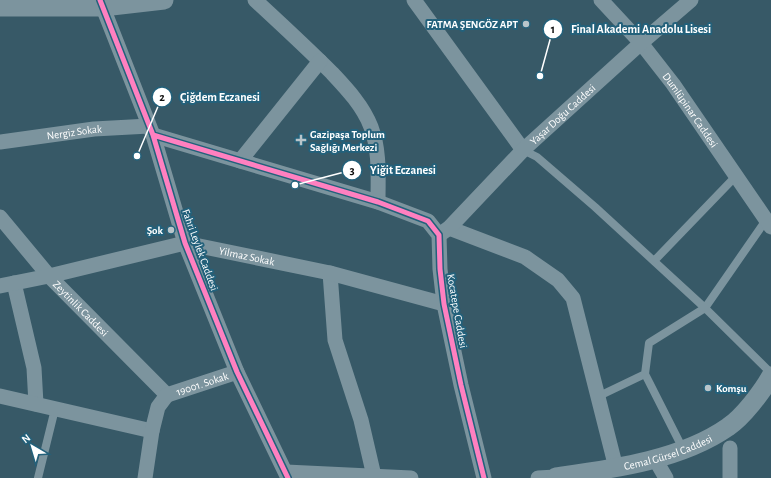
<svg xmlns="http://www.w3.org/2000/svg" width="771" height="478" font-family="'Alegreya Sans',sans-serif">
	<style>
		.lines { fill: none; stroke-linecap: round; stroke-linejoin: round }
		.service { stroke: #7c949e; stroke-width: 8 }
		.minor { stroke: #7c949e; stroke-width: 15 }
		.tertiary { stroke: #7c949e; stroke-width: 19 }
		.cycleway-casing { stroke: #23617b; stroke-width: 8 }
		.cycleway { stroke: #ff80c0; stroke-width: 5 }
		.poi-dot { fill: #b9c5ca; stroke: #23617b; stroke-width: 1.5 }
		.labels { text-anchor: middle; dominant-baseline: central; stroke-width: 4; stroke-linejoin: round; paint-order: stroke }
		.poi-label { font-size: 11px; font-weight: bold; fill: #fff; stroke: #23617b; text-anchor: end }
		.street-label { font-size: 11px; fill: #fff; stroke: #23617b }
		.leader { fill: none; stroke: #fff; stroke-width: 1.5 }
		.callout-dot { fill: #fff; stroke: #23617b; stroke-width: 1.5 }
		.mark-label { font-size: 12px; text-anchor: middle; font-weight: bold; fill: #111 }
		.callout-label { font-size: 12px; text-anchor: middle; font-weight: bold; fill: #fff; stroke: #23617b; stroke-width: 4; stroke-linejoin: round; paint-order: stroke }
	</style>
	<rect width="100%" height="100%" fill="#375967"/>
	<g class="lines">
		<path class="service" d="M523 150 537 157 595 207 705 308 771 373
			M654 261 736 176
			M645 374 683 449
			M597 397 645 374 649 343 705 308 766 220
			M38 478 55 409"/>
		<g class="minor">
			<path d="M100 0 153 135 185 243 237 372 288 478"/>
			<path d="M255 0C281 24 307 48 332 73 347 89 363 106 371 127 380 151 378 177 378 202"/>
			<path d="M414 0 523 150"/>
			<path id="s1" d="M601 0 641 43 673 84 771 227"/>
			<path d="M153 135 378 202 428 221 439 235 440 269 444 304 461 385 484 478"/>
			<path id="s2" d="M0 142 94 129 149 126"/>
			<path d="M240 161 320 61"/>
			<path id="s3" d="M0 217 49 276 167 395"/>
			<path d="M449 228 525 257 558 280 573 298 616 468"/>
			<path id="s4" d="M439 235 449 228 523 150 641 43 691 0"/>
			<path d="M330 273 335 340 361 420 374 476"/>
			<path d="M14 283 34 368 36 404"/>
			<path id="s5" d="M0 286 49 276 185 243 330 273 444 304"/>
			<path id="s6" d="M167 395 237 372"/>
			<path d="M0 396 152 431"/>
			<path d="M730 448V478"/>
			<path d="M655 459 666 478"/>
			<path d="M286 472 411 478"/>
			<path d="M145 478 152 431 158 407 167 395"/>
			<path d="M538 478 556 477"/>
		</g>
		<g class="tertiary">
			<path d="M0 7H103L164 0"/>
			<path id="s7" d="M556 477C612 469 681 460 728 427 743 417 762 392 771 376"/>
		</g>
		<g class="cycleway-casing">
			<path id="cycleway" d="M100 0 153 135 185 243 237 372 288 478
				M153 135 378 202 428 221 439 235 440 269 444 304 461 385 484 478"/>
		</g>
		<use href="#cycleway" class="cycleway"/>
	</g>
	<g class="poi-dot">
		<circle cx="526" cy="24" r="4"/>
		<path d="M299 134h4v4h4v4h-4v4h-4v-4h-4v-4h4z"/>
		<circle cx="171" cy="230" r="4"/>
		<circle cx="708" cy="388" r="4"/>
	</g>
	<g class="labels">
		<g class="poi-label">
			<text x="518" y="24">FATMA ŞENGÖZ APT</text>
			<text x="310" y="134" text-anchor="start">Gazipaşa Toplum<tspan x="310" dy="13">Sağlığı Merkezi</tspan></text>
			<text x="163" y="230">Şok</text>
			<text x="716" y="388" text-anchor="start">Komşu</text>
		</g>
		<g class="street-label">
			<text stroke="none"><textPath href="#s1" startOffset="142">Dumlüpinar Caddesi</textPath></text>
			<text stroke="none"><textPath href="#s4" startOffset="173">Yaşar Doğu Caddesi</textPath></text>
			<text stroke="none"><textPath href="#s2" startOffset="75">Nergiz Sokak</textPath></text>
			<text transform="translate(200 250) rotate(70)">Fahri Leylek Caddesi</text>
			<text stroke="none"><textPath href="#s5" startOffset="253">Yilmaz Sokak</textPath></text>
			<text stroke="none"><textPath href="#s3" startOffset="122">Zeytinlik Caddesi</textPath></text>
			<text transform="translate(457 311) rotate(80)">Kocatepe Caddesi</text>
			<text stroke="none"><textPath href="#s6" startOffset="37">19001. Sokak</textPath></text>
			<text stroke="none"><textPath href="#s7" startOffset="115">Cemal Gürsel Caddesi</textPath></text>
		</g>
	</g>
	<path class="leader" d="M540 76L553 29M137 156L162 97M295 185L352 170"/>
	<g class="callout-dot">
		<circle cx="540" cy="76" r="4"/>
		<circle cx="137" cy="156" r="4"/>
		<circle cx="295" cy="185" r="4"/>
		<circle cx="553" cy="29" r="10"/>
		<circle cx="162" cy="97" r="10"/>
		<circle cx="352" cy="170" r="10"/>
	</g>
	<g class="mark-label">
		<text x="553" y="33">1</text>
		<text x="162" y="101">2</text>
		<text x="352" y="174">3</text>
	</g>
	<g class="callout-label">
		<text x="641" y="33">Final Akademi Anadolu Lisesi</text>
		<text x="220" y="101">Çiğdem Eczanesi</text>
		<text x="403" y="174">Yiğit Eczanesi</text>
	</g>
	<g transform="translate(32 446) rotate(322)" stroke="#23617b" stroke-width="3" paint-order="stroke">
	<path d="M0-3L7 15L0 10L-7 15Z" fill="#ffffff"/>
	<text y="-6" font-size="11" font-weight="bold" text-anchor="middle" fill="#ffffff">N</text>
	</g>
</svg>
